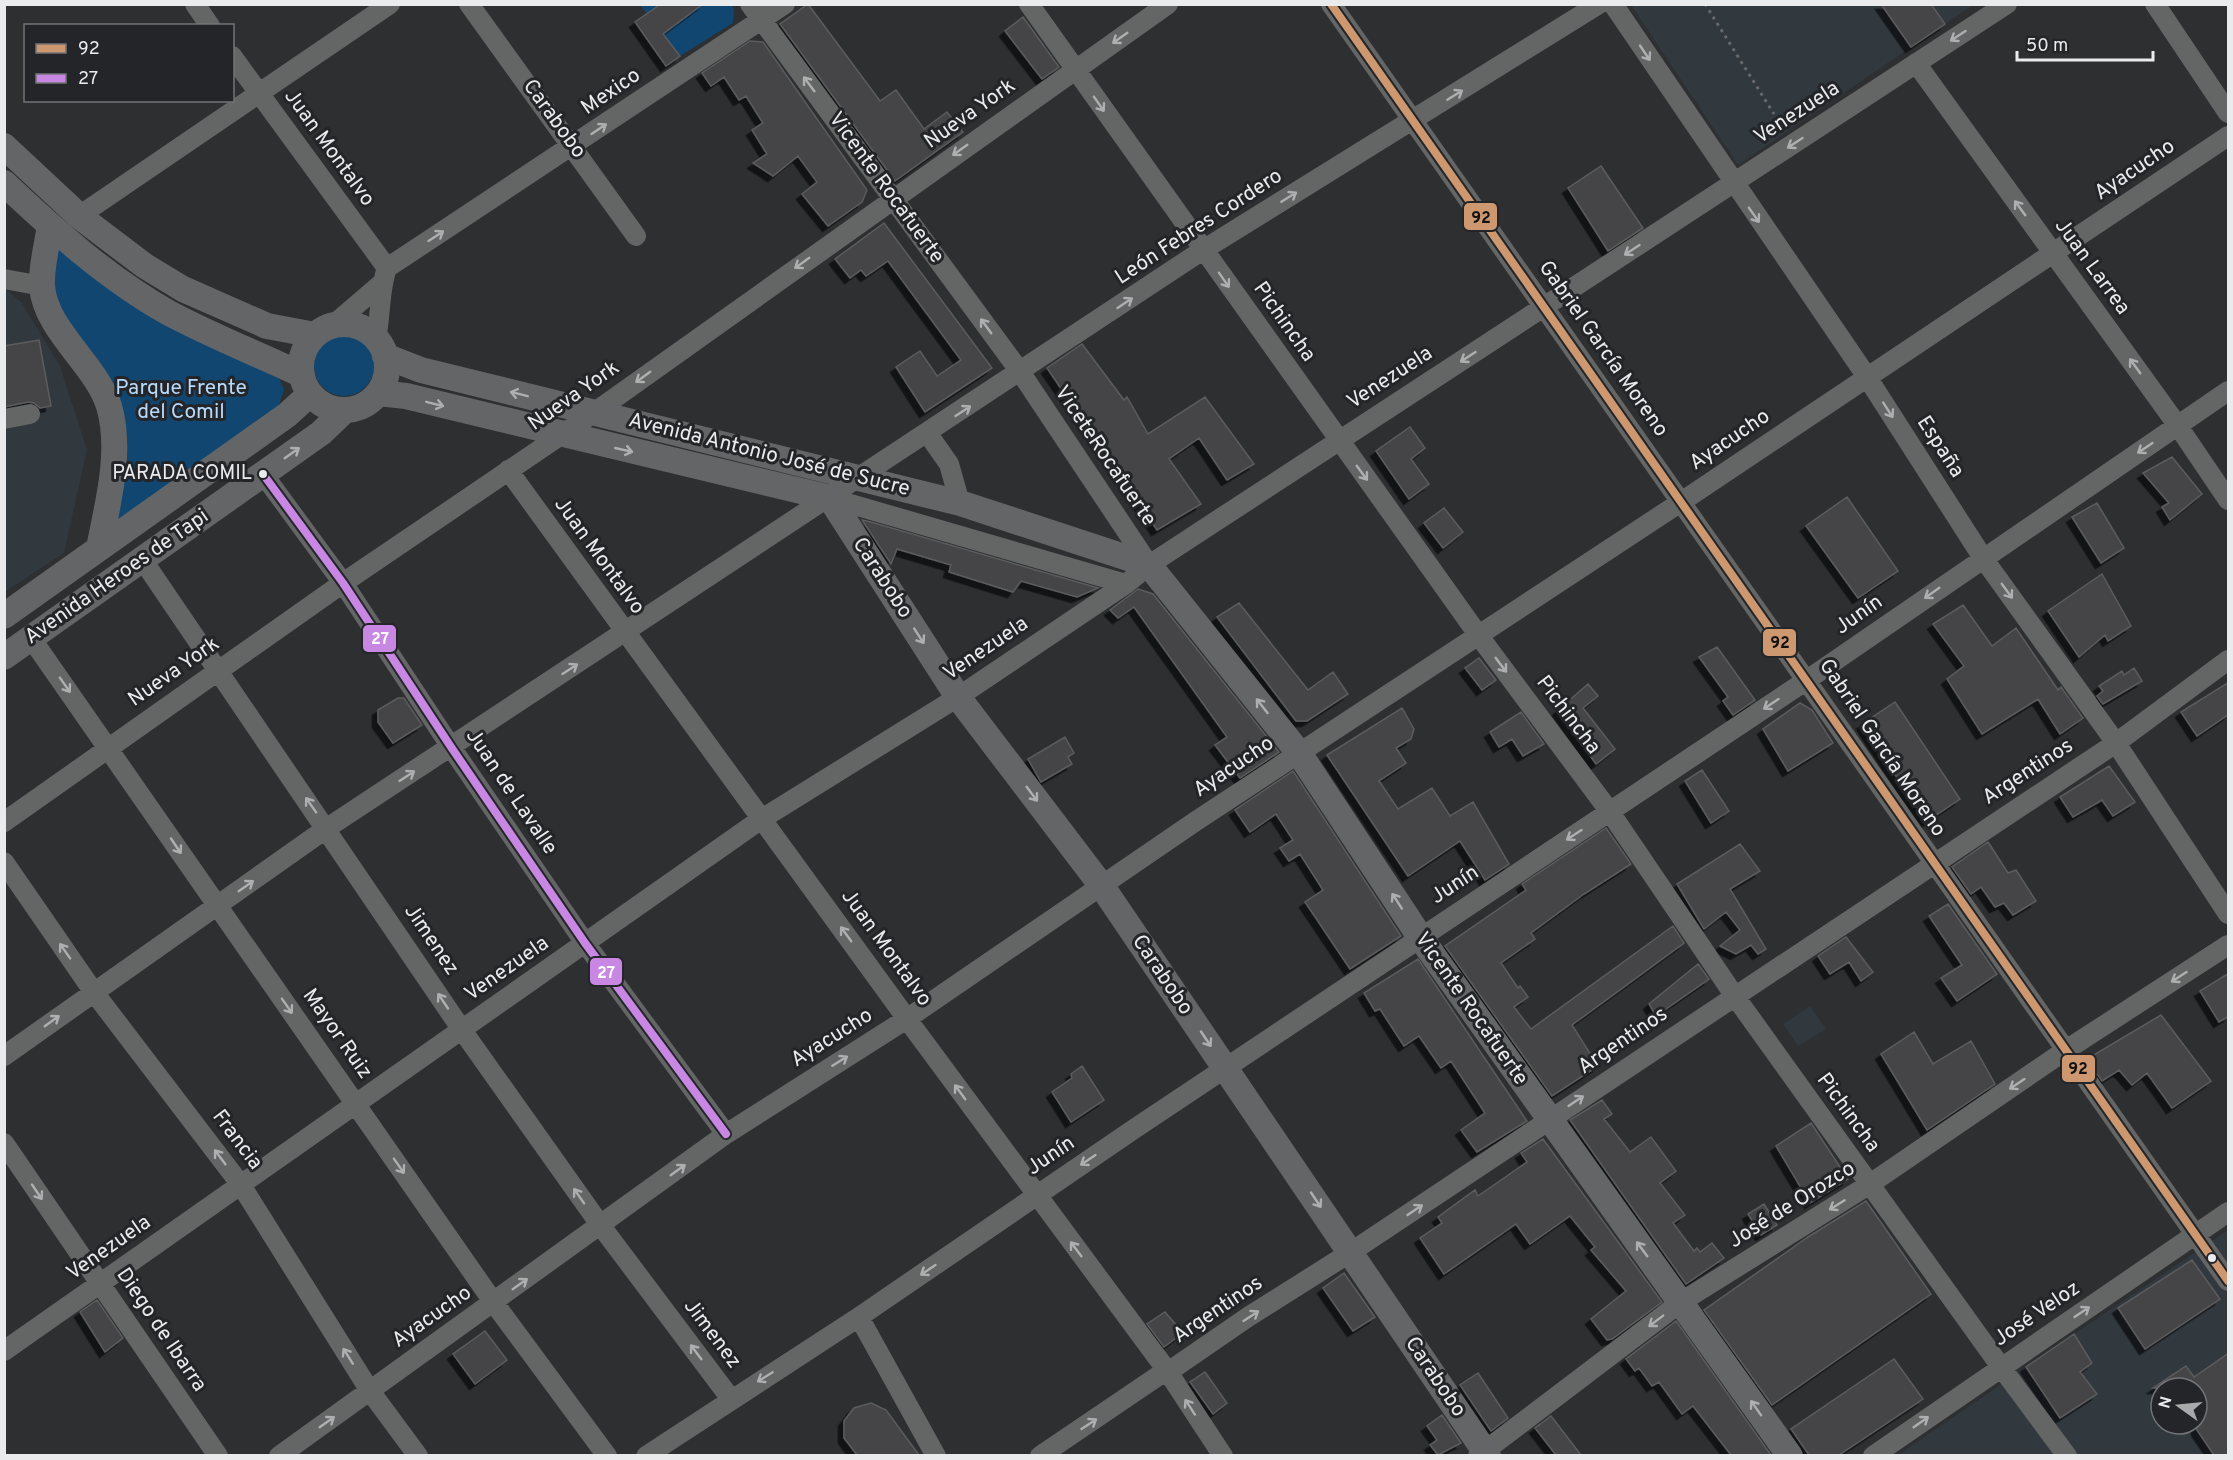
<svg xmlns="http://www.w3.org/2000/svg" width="2233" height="1460" font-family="Overpass,sans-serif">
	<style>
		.built { fill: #31383e; fill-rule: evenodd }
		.green { fill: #114671 }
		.building { fill: #444546; stroke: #5c5c5e; stroke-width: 1.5; filter: url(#shadow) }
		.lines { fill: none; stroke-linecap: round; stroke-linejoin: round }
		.path { stroke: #686869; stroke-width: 3; stroke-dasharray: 3 4.5; stroke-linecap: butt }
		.minor { stroke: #646565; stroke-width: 20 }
		.major { stroke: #646567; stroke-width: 26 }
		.bus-1-casing { stroke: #232528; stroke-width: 12 }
		.bus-2-casing { stroke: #232528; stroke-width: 12 }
		.bus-1 { stroke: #cd976f; stroke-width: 8 }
		.bus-2 { stroke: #c787e3; stroke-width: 8 }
		.oneway { stroke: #aeafb0 }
		.oneway2 { stroke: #aeafb1 }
		.bus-dot { fill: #eaebed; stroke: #232528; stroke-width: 2 }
		.labels { text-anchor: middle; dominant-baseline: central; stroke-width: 6; stroke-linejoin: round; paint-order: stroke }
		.bus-label { font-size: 20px; fill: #eaebed; stroke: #232528; text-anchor: end }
		.street-label { font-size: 21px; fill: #eaebed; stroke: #232528 }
		.park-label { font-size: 21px; fill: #b7d9fc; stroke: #232528 }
		.line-badge { stroke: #232528; stroke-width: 2 }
		.badge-label { font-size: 16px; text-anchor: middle; font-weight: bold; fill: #fff }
		.pale-badge-label { font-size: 16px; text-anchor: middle; font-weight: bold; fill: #111 }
	</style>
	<defs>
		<filter id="shadow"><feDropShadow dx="-5.5" dy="5.5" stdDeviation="0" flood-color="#0009"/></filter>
	</defs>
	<rect width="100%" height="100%" fill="#2e2f31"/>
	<path class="built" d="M1631 5H1973L1738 165Z
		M5 288 22 303 60 366 87 450 64 553 5 592Z
		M1810 1006 1826 1029 1798 1046 1783 1024Z
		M2228 1230V1455L1897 1456 2074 1334ZM2161 1388H2197V1424H2161Z"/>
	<path class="green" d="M640 5H731L734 9 733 23 680 56Z
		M54 244 272 372 280 380 284 390 277 410 110 529 123 451 69 322 52 293Z
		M314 366a30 30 0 1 1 60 0a30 30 0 1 1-60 0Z"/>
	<path class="building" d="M661 4H703L663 34 680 56 666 66 635 22Z
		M808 4 880 101 896 90 924 129 947 112 963 132 895 181 780 24Z
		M1881 4H1931L1945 24 1911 47Z
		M1023 17 1059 67 1042 79 1005 31Z
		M750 41 763 42 867 190 862 202 828 226 802 194 817 182 798 156 773 176 753 163 767 154 752 130 763 123 746 96 739 100 724 77 711 86 702 73Z
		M1601 166 1643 228 1608 251 1568 188Z
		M884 223 992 368 925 412 896 367 920 351 937 376 961 360 888 261 866 276 861 270 850 278 835 259Z
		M39 340 51 406 40 408 34 403 28 402 4 407V346Z
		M1082 344 1124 400 1127 397 1148 434 1205 397 1254 464 1227 480 1199 438 1169 459 1201 504 1157 530 1047 368Z
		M1410 427 1425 448 1411 459 1429 484 1409 499 1376 451Z
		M2172 457 2202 494 2170 520 2162 507 2169 503 2143 473Z
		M1847 497 1898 571 1858 598 1806 526Z
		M2097 503 2124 548 2101 563 2072 517Z
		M1444 508 1463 532 1443 548 1424 523Z
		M862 520 871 522 1098 588 1077 597 1021 581 1013 592 949 572 951 565 897 549 891 564Z
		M2102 574 2131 626 2108 641 2105 635 2079 657 2048 611Z
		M1138 589 1153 594 1279 752 1240 778 1215 745 1227 737 1134 607 1118 618 1110 610Z
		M1239 603 1308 690 1333 672 1348 694 1307 721H1296L1217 617Z
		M1963 605 1992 646 2016 628 2058 690 2061 687 2083 718 2060 734 2038 699 1982 734 1947 679 1964 666 1933 624Z
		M1717 647 1755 700 1733 715 1723 701 1728 697 1699 657Z
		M1479 658 1496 680 1482 690 1465 668Z
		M2134 668 2142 681 2103 704 2097 696 2103 691 2099 686 2122 671 2124 675Z
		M2229 682V714L2197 736 2181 712Z
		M1588 684 1598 696 1583 708 1615 749 1596 764 1558 710Z
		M398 698H404L422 725 393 743 378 722V710Z
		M1895 702 1960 799 1926 822 1862 724Z
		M1800 703 1812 710 1833 743 1788 771 1763 729Z
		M1402 708 1414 729 1411 739 1396 748 1406 763 1379 781 1398 809 1432 788 1450 816 1473 802 1509 864 1485 880 1460 841 1408 876 1327 755Z
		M1521 712 1544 744 1523 756 1512 739 1499 747 1490 732Z
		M1065 737 1074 753 1068 757 1072 764 1041 782 1028 759Z
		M2109 766 2135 802 2113 816 2102 800 2073 817 2060 797Z
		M1702 770 1729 811 1711 823 1685 781Z
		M1293 771 1401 936 1350 969 1305 902 1323 890 1300 854 1289 861 1280 848 1293 840 1276 814 1250 832 1235 810Z
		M1606 828 1631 864 1584 894 1531 933 1535 939 1501 963 1518 988 1520 986 1528 997 1514 1007 1531 1029 1673 926 1684 943 1572 1025 1598 1066 1552 1096 1445 946 1526 890 1522 884Z
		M1988 842 2008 873 2016 870 2036 901 2013 915 2004 903 1995 907 1981 887 1971 894 1952 867Z
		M1740 844 1760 871 1730 889 1766 949 1758 954 1751 945 1736 954 1720 946 1740 930 1726 912 1704 929 1677 884Z
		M1948 904 1997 974 1957 1001 1941 978 1962 965 1929 916Z
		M1846 937 1873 972 1861 981 1849 962 1830 974 1818 956Z
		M1418 959 1527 1121 1477 1152 1461 1130 1485 1113 1451 1061 1441 1068 1419 1036 1404 1046 1380 1009 1375 1011 1364 993Z
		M1698 964 1709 979 1656 1016 1649 1004Z
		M2229 973V1016L2219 1022 2200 991Z
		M2161 1015 2211 1081 2172 1108 2147 1073 2132 1085 2119 1070 2102 1081 2087 1059Z
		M1914 1032 1933 1064 1971 1041 1995 1084 1927 1130 1881 1054Z
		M1082 1066 1104 1100 1071 1122 1052 1092 1072 1078 1071 1074Z
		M1602 1100 1612 1114 1604 1119 1630 1152 1651 1137 1676 1171 1660 1183 1685 1215 1673 1223 1694 1251 1697 1248 1700 1252 1712 1243 1724 1258 1686 1284 1570 1120Z
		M1811 1123 1848 1179 1810 1203 1776 1146Z
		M1543 1139 1662 1302 1612 1339 1607 1340 1591 1319 1626 1291 1591 1250 1595 1247 1570 1216 1530 1244 1516 1224 1444 1274 1420 1238 1442 1223 1438 1217 1475 1190 1478 1196 1527 1162 1521 1153Z
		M1866 1201 1931 1294 1772 1405 1704 1310 1808 1237Z
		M1764 1204 1777 1225 1761 1235 1748 1214Z
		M2192 1260 2220 1299 2145 1349 2118 1308Z
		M1344 1273 1375 1317 1353 1331 1323 1288Z
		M97 1300 123 1338 105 1352 80 1312Z
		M1165 1312 1183 1333 1164 1347 1147 1324Z
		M1676 1321 1771 1455H1731L1693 1406 1682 1414 1659 1382 1652 1386 1639 1368 1635 1371 1626 1359Z
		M485 1331 507 1360 475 1384 453 1354Z
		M2074 1334 2092 1363 2080 1372 2097 1394 2060 1418 2026 1367Z
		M2229 1353V1455H2214L2197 1430V1388H2153L2186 1366 2194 1377Z
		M1894 1359 1923 1399 1839 1455H1809L1791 1429Z
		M1205 1372 1227 1403 1213 1414 1190 1382Z
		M1478 1373 1508 1418 1491 1431 1460 1385Z
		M871 1403 886 1410 919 1455H857L844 1438V1421L854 1408Z
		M1442 1415 1461 1443 1438 1455 1430 1445 1437 1440 1427 1426Z
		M1551 1416 1581 1455H1556L1535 1428Z"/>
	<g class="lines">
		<path class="path" d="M1705 4 1774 114"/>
		<path class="minor" d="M195 4 210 26
			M469 4 636 236
			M750 4 1021 373 1149 565
			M1029 4 1479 636 1610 812 1734 995 2001 1367 2067 1456
			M1331 4C1631 430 1929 856 2228 1281
			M1613 4 1867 377 1983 558 2116 743 2228 914
			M2155 4 2228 113
			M232 56 387 268
			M1916 63 2178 426 2228 500
			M79 216 390 4
			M4 279 42 286
			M333 325 382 283
			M376 339C381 315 379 290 387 268L785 4
			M4 419 30 414
			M928 434 949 464 960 503
			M508 470 907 1019 1168 1372 1223 1456
			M263 474 343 583 451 747 585 943 726 1134
			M830 498 1126 584
			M142 559 462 1030 601 1226 731 1399
			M31 638 494 1303 607 1456
			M4 822 343 583 595 412 1168 4
			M4 862 93 991 241 1185 370 1391 418 1456
			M4 1056 327 828 1203 250 1599 4
			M4 1143 218 1456
			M859 1317 936 1456
			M4 1351 760 820 958 697 1126 584 1149 565 2007 4
			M279 1456 726 1134 905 1020 1196 821 1681 502 2228 136
			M646 1456 859 1317 1137 1127 1807 680 2228 391
			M1040 1456 1161 1374 1168 1372 1248 1317 1351 1252 2116 743 2228 660
			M1478 1456 1681 1302 1870 1184 2066 1050 2228 945
			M1873 1456 2228 1212"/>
		<path class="major" d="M4 146 79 216 145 266 183 289 267 326 315 335
			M4 183C55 231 108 279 169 313 212 336 258 354 302 375
			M50 226C47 245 41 267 42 286 45 330 96 364 109 406 122 451 108 503 99 548
			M301 367a43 43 0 1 1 86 0a43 43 0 1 1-86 0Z
			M385 356 421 370 960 503 1149 565 1299 753 1420 937 1790 1456
			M378 393 406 396 830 498 958 697 1101 885 1488 1456
			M4 616 287 415 310 394
			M4 657 321 433 345 410"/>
		<g class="bus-1-casing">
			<path id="bus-1" d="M1331 4C1631 430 1929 856 2228 1281"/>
		</g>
		<g class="bus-2-casing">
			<path id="bus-2" d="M263 474 343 583 451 747 585 943 726 1134"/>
		</g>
		<use href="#bus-1" class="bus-1"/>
		<use href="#bus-2" class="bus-2"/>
	</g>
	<defs><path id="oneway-shaft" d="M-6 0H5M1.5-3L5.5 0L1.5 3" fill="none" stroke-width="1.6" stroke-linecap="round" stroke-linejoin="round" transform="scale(1.5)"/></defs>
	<g class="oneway">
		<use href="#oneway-shaft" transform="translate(1958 36) rotate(147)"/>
		<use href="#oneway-shaft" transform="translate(1120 38) rotate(145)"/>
		<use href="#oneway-shaft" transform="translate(1645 53) rotate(56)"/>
		<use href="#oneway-shaft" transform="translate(809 84) rotate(-127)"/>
		<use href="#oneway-shaft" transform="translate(1455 95) rotate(-32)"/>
		<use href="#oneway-shaft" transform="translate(1099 104) rotate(55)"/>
		<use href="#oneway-shaft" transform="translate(599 129) rotate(-34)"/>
		<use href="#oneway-shaft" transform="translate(1795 143) rotate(147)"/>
		<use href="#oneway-shaft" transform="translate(960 150) rotate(145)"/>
		<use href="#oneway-shaft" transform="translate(1289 197) rotate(-32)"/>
		<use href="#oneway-shaft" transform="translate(2020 208) rotate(-126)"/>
		<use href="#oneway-shaft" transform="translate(1754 215) rotate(55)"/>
		<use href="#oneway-shaft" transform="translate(436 236) rotate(-33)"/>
		<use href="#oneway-shaft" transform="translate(1632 250) rotate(147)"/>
		<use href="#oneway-shaft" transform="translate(802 263) rotate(144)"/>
		<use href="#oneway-shaft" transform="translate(1224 280) rotate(55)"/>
		<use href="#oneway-shaft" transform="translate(1125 303) rotate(-34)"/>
		<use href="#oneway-shaft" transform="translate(986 326) rotate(-126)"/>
		<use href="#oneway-shaft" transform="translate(1468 357) rotate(147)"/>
		<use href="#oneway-shaft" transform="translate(2135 366) rotate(-126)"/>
		<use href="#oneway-shaft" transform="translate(643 377) rotate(144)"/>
		<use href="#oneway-shaft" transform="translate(1888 410) rotate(57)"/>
		<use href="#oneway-shaft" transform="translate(963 411) rotate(-33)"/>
		<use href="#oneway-shaft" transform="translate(2145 448) rotate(146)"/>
		<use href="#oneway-shaft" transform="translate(1362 473) rotate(54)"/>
		<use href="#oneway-shaft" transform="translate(2007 591) rotate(54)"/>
		<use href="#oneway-shaft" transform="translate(1932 593) rotate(145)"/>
		<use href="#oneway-shaft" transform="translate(1501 665) rotate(53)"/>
		<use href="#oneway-shaft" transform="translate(570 669) rotate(-33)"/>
		<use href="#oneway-shaft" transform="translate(65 685) rotate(55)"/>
		<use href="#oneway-shaft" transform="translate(1771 704) rotate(146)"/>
		<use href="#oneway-shaft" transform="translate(407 776) rotate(-33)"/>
		<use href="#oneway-shaft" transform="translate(311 805) rotate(-125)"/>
		<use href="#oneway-shaft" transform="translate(1574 835) rotate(147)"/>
		<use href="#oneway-shaft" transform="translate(176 846) rotate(56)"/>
		<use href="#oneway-shaft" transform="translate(246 886) rotate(-35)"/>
		<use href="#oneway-shaft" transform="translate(846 934) rotate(-126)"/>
		<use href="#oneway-shaft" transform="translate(65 951) rotate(-125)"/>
		<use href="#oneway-shaft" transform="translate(2179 977) rotate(147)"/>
		<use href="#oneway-shaft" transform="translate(443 1001) rotate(-124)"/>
		<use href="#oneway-shaft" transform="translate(287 1006) rotate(55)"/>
		<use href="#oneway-shaft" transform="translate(52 1021) rotate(-36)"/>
		<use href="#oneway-shaft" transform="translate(840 1061) rotate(-32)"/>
		<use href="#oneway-shaft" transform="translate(2017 1084) rotate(146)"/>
		<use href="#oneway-shaft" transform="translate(960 1092) rotate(-126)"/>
		<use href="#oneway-shaft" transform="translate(1576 1101) rotate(-34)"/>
		<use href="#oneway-shaft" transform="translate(220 1157) rotate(-127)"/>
		<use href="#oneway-shaft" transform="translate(1088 1160) rotate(146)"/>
		<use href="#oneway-shaft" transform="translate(399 1166) rotate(55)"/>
		<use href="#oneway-shaft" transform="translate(678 1170) rotate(-36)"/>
		<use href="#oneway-shaft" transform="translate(37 1192) rotate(56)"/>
		<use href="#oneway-shaft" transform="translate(579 1196) rotate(-125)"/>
		<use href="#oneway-shaft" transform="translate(1837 1205) rotate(148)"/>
		<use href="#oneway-shaft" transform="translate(1415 1210) rotate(-34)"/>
		<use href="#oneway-shaft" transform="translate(1076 1249) rotate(-127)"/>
		<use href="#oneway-shaft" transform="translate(928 1270) rotate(146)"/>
		<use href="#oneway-shaft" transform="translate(520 1284) rotate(-35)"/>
		<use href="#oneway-shaft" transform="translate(2082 1312) rotate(-34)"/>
		<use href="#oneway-shaft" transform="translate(1251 1316) rotate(-33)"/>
		<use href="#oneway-shaft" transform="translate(1656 1321) rotate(143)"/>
		<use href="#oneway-shaft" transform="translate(696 1352) rotate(-127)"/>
		<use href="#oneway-shaft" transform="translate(348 1356) rotate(-122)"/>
		<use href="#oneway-shaft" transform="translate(765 1377) rotate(148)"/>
		<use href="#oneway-shaft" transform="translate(1190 1407) rotate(-123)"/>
		<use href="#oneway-shaft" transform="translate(327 1422) rotate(-35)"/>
		<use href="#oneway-shaft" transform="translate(1921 1422) rotate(-35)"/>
		<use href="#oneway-shaft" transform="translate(1089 1424) rotate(-33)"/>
	</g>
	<g class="oneway2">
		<use href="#oneway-shaft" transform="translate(519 394) rotate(-166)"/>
		<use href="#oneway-shaft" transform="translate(435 404) rotate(14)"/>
		<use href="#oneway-shaft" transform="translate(624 450) rotate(13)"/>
		<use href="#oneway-shaft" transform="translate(292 453) rotate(-35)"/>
		<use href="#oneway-shaft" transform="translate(919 636) rotate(57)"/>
		<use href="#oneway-shaft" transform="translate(1262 706) rotate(-128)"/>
		<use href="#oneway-shaft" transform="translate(1032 794) rotate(53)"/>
		<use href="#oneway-shaft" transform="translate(1397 901) rotate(-123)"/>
		<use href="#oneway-shaft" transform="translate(1206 1039) rotate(56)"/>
		<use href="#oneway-shaft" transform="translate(1316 1200) rotate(56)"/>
		<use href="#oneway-shaft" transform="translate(1642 1249) rotate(-126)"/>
		<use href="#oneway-shaft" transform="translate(1756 1408) rotate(-125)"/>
	</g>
	<g class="bus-dot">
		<circle cx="263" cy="474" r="5"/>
		<circle cx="2212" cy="1258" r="5"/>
	</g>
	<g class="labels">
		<g class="bus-label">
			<text x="252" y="474">PARADA COMIL</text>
		</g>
		<g class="street-label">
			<text transform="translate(611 92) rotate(-34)">Mexico</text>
			<text transform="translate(1797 113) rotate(-33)">Venezuela</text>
			<text transform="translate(970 114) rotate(-35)">Nueva York</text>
			<text transform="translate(554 119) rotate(54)">Carabobo</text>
			<text transform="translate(329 148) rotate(54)">Juan Montalvo</text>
			<text transform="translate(2135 170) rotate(-34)">Ayacucho</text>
			<text transform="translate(886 188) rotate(54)">Vicente Rocafuerte</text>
			<text transform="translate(1199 227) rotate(-33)">León Febres Cordero</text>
			<text transform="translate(2092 267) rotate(54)">Juan Larrea</text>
			<text transform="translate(1284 322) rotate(55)">Pichincha</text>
			<text transform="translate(1603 349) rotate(55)">Gabriel García Moreno</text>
			<text transform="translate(1390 378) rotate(-33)">Venezuela</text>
			<text transform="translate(574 396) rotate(-35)">Nueva York</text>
			<text transform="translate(1730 440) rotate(-34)">Ayacucho</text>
			<text transform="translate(1940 447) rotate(57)">España</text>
			<text transform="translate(769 455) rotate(14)">Avenida Antonio José de Sucre</text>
			<text transform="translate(1105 456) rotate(56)">ViceteRocafuerte</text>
			<text transform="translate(599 556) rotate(54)">Juan Montalvo</text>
			<text transform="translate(117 577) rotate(-35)">Avenida Heroes de Tapi</text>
			<text transform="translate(882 578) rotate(57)">Carabobo</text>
			<text transform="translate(1859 615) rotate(-35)">Junín</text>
			<text transform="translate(986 649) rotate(-34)">Venezuela</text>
			<text transform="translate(174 672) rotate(-35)">Nueva York</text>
			<text transform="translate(1568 715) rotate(53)">Pichincha</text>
			<text transform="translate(1882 748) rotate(56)">Gabriel García Moreno</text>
			<text transform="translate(1234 767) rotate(-34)">Ayacucho</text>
			<text transform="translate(2028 772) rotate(-33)">Argentinos</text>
			<text transform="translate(511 792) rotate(56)">Juan de Lavalle</text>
			<text transform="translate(1455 885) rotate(-33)">Junín</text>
			<text transform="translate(431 940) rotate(56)">Jimenez</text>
			<text transform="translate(886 948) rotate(54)">Juan Montalvo</text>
			<text transform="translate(507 969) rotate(-35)">Venezuela</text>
			<text transform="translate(1162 975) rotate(56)">Carabobo</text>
			<text transform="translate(1471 1009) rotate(55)">Vicente Rocafuerte</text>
			<text transform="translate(337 1034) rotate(55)">Mayor Ruiz</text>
			<text transform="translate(832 1038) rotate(-32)">Ayacucho</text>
			<text transform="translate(1623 1041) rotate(-34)">Argentinos</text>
			<text transform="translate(1848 1113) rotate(54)">Pichincha</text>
			<text transform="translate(237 1140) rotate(53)">Francia</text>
			<text transform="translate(1051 1156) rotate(-34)">Junín</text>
			<text transform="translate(1792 1205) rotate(-32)">José de Orozco</text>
			<text transform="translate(109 1248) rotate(-35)">Venezuela</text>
			<text transform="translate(1218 1310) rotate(-34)">Argentinos</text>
			<text transform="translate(2037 1314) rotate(-34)">José Veloz</text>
			<text transform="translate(432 1317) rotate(-35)">Ayacucho</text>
			<text transform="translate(161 1330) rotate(56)">Diego de Ibarra</text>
			<text transform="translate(712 1334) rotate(53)">Jimenez</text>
			<text transform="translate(1435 1377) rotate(56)">Carabobo</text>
		</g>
		<g class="park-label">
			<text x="181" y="388">Parque Frente<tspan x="181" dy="24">del Comil</tspan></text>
		</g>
	</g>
	<g class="line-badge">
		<rect x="1463" y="202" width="35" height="29" rx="6" fill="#cd976f"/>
		<rect x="362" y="624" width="35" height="29" rx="6" fill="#c787e3"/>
		<rect x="1762" y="628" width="35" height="29" rx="6" fill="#cd976f"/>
		<rect x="589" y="957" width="34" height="29" rx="6" fill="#c787e3"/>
		<rect x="2061" y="1054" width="35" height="29" rx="6" fill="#cd976f"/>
	</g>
	<g class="badge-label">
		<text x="380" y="644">27</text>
		<text x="606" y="978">27</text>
	</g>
	<g class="pale-badge-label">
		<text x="1481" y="223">92</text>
		<text x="1780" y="648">92</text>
		<text x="2078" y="1074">92</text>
	</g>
	<rect width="2233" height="1460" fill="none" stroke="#eaebed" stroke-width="12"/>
	<rect x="24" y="24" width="210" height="78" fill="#232528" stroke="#737477" stroke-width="1.5"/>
	<rect x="36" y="44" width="30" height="9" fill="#cd976f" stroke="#737477" stroke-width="1.5"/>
	<text x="78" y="54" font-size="18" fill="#eaebed">92</text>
	<rect x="36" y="74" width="30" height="9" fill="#c787e3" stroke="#737477" stroke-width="1.5"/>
	<text x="78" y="84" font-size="18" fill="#eaebed">27</text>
	<g transform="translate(2179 1406) rotate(285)"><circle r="28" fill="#232528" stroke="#737477" stroke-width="1.5"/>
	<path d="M0-4.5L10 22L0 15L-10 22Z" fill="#a8a9ab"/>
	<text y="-9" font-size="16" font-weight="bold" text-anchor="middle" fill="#eaebed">N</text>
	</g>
	<path d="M2017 51v9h136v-9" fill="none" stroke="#eaebed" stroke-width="3"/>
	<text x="2026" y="51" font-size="18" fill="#eaebed" stroke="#232528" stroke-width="4.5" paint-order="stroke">50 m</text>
</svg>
